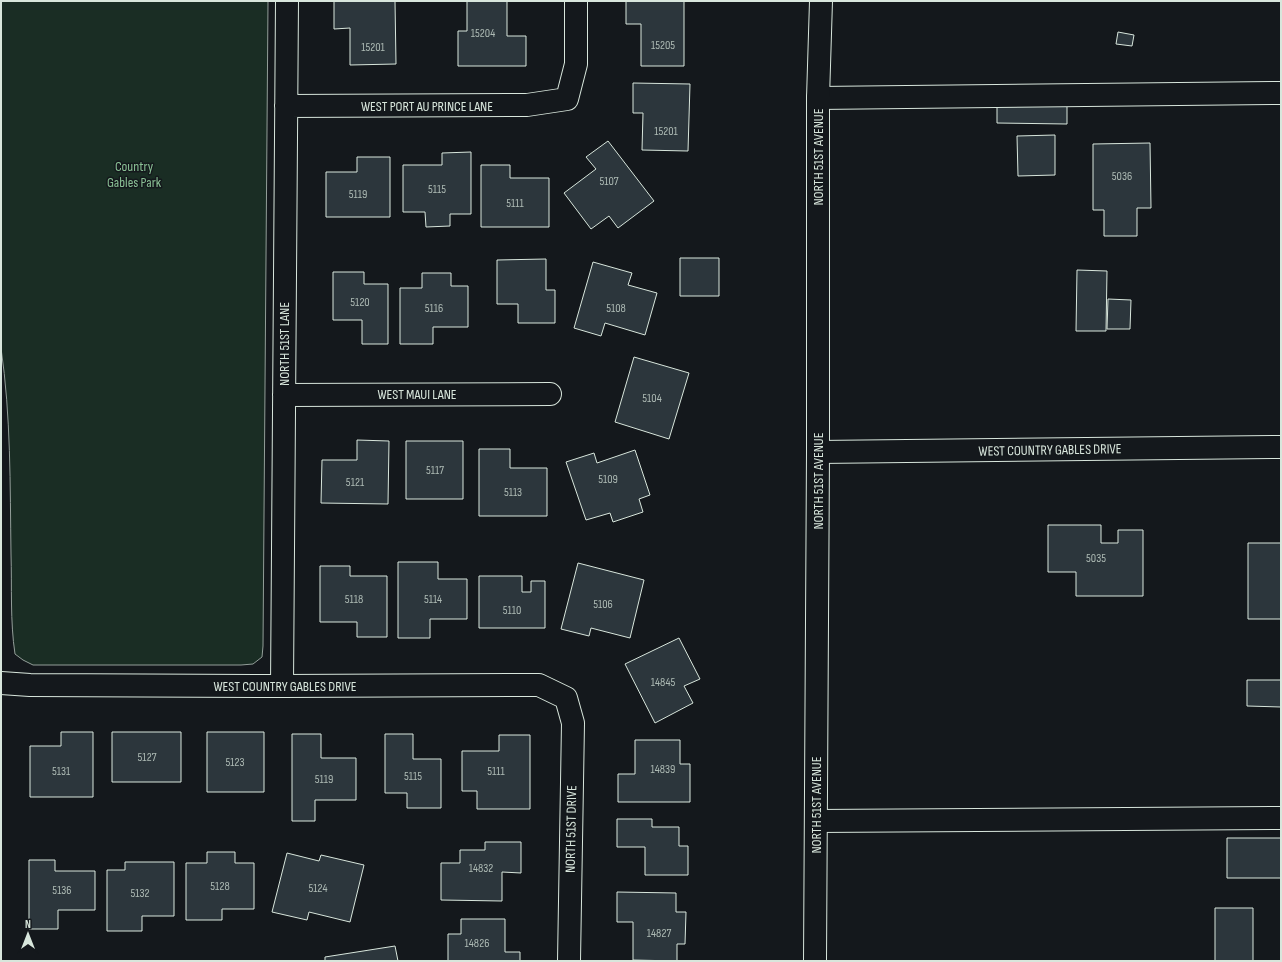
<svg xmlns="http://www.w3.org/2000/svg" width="1282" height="962" font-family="'Sofia Sans Condensed',sans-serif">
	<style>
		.green { fill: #1a2d24; stroke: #939e99 }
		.building { fill: #2c363c; stroke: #d8e6dc }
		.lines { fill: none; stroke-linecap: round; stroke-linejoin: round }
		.minor-casing { stroke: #d8e6dc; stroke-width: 24 }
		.major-casing { stroke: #d8e6dc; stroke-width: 24 }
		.minor { stroke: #14181c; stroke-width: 22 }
		.major { stroke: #14181c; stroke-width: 22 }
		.labels { text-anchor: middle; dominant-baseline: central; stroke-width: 3; stroke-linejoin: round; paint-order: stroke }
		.number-label { font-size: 12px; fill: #adbab4 }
		.street-label { font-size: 14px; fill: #d8e6dc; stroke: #14181c }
		.park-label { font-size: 14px; fill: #8ac095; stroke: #14181c }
	</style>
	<rect width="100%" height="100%" fill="#14181c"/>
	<path class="green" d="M1 1H268L263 646 262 657 253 664 241 665H33L23 660 15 654C10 621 12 587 11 554 10 485 11 416 1 348Z"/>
	<path class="building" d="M334 1H395L396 64 350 65V28L334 29Z
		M467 1H507V36H526V66H458V31H467Z
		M626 1H684V66H641V24H626Z
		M1118 32 1134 35 1132 46 1116 44Z
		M633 83 690 84 688 151 642 150 643 113H633Z
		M997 102H1067V124L997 123Z
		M1055 135V175L1018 176 1017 136Z
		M608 141 654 201 618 228 609 216 591 229 564 193 596 169 586 157Z
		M1150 143 1151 208H1137V236H1104V210H1093V144Z
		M471 152V214H450V226L426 227 425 212H403V165H442V153Z
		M357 157H390V217H326V172H357Z
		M481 165H510V178H549V227H481Z
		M680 258H719V296H680Z
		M546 259V290H555V323H518V304H497V260Z
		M593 262 632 273 628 285 657 293 645 335 605 323 601 336 574 328Z
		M1077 270 1107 271 1106 331H1076Z
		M333 272H364V284H388V344H362V320H333Z
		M422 273H451V286H468V327H433V344H400V288H422Z
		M1108 299 1131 300 1130 329H1107Z
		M634 357 689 373 669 439 615 422Z
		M357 440 389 441 388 504 321 503 322 460H357Z
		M406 441H463V499H406Z
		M479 449H510V468H547V516H479Z
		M635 450 650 495 639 499 643 512 613 522 610 513 586 520 566 462 594 453 597 463Z
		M1048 525H1101V543H1118V530H1143V596H1076V572H1048Z
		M1248 543H1281V619H1248Z
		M398 562H438V579H467V619H430V638H398Z
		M578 563 644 580 630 638 591 628 589 636 561 629Z
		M320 566H350V576H387V637H357V622H320Z
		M479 576H522V592H531V581H545V628H479Z
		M679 638 700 679 684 686 693 703 655 723 625 664Z
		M1247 680H1281V707L1247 706Z
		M61 732H93V797H30V746H61Z
		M112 732H181V782H112Z
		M207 732H264V792H207Z
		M292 734H321V758H356V800H315V821H292Z
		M385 734H413V759H441V808H407V793H385Z
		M499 735H530V809H477V791H462V751H499Z
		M635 740H680V764H690V802H618V774H635Z
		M617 819H652V827H679V846H688V875H645V847H617Z
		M1227 838H1281V878H1227Z
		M485 842H521V873L502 872V901L441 900V863H460V850H485Z
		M207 852H235V863H254V909H222V920H186V863H207Z
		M287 853 319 861 321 855 364 865 350 922 309 912 307 920 272 912Z
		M29 860H55V871H95V910H58V929H29Z
		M125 862H174V916H142V931H107V870H125Z
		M617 892 676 893V912H686L685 944H677V961L633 960V922H617Z
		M1215 908H1253V961H1215Z
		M461 919H505V952H520V961H448V934H461Z
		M395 946 398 961H325V957Z"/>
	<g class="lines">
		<g class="minor-casing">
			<path id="minor" d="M818 98 1281 93
				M286 106 527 105 567 99 576 64V1
				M284 395 550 394
				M818 452 1281 447
				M1 683 30 685 282 686 539 685 566 698 573 723 569 961
				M282 686 287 1
				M816 821 1281 818"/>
		</g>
		<g class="major-casing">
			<path id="major" d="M815 961 818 452V98L821 1"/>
		</g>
		<use href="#minor" class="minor"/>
		<use href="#major" class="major"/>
	</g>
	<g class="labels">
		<g class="number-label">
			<text x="483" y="33">15204</text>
			<text x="663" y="45">15205</text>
			<text x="373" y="47">15201</text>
			<text x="666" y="131">15201</text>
			<text x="1122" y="176">5036</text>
			<text x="609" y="181">5107</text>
			<text x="437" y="189">5115</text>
			<text x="358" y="194">5119</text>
			<text x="515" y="203">5111</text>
			<text x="360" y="302">5120</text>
			<text x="434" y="308">5116</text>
			<text x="616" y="308">5108</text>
			<text x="652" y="398">5104</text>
			<text x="435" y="470">5117</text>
			<text x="608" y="479">5109</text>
			<text x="355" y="482">5121</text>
			<text x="513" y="492">5113</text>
			<text x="1096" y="558">5035</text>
			<text x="354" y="599">5118</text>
			<text x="433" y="599">5114</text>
			<text x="603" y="604">5106</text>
			<text x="512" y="610">5110</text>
			<text x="663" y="682">14845</text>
			<text x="147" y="757">5127</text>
			<text x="235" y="762">5123</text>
			<text x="663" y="769">14839</text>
			<text x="61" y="771">5131</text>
			<text x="496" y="771">5111</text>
			<text x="413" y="776">5115</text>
			<text x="324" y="779">5119</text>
			<text x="481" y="868">14832</text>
			<text x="220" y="886">5128</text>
			<text x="318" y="888">5124</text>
			<text x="62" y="890">5136</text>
			<text x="140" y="893">5132</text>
			<text x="659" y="933">14827</text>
			<text x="477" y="943">14826</text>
		</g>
		<g class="street-label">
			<text x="427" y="106">WEST PORT AU PRINCE LANE</text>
			<text transform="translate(818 157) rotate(-90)">NORTH 51ST AVENUE</text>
			<text transform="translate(284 344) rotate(-90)">NORTH 51ST LANE</text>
			<text x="417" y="394">WEST MAUI LANE</text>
			<text transform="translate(1050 450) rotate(-1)">WEST COUNTRY GABLES DRIVE</text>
			<text transform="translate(818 481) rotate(-90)">NORTH 51ST AVENUE</text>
			<text x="285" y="686">WEST COUNTRY GABLES DRIVE</text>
			<text transform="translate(816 805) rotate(-90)">NORTH 51ST AVENUE</text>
			<text transform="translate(571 829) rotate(-89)">NORTH 51ST DRIVE</text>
		</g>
		<g class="park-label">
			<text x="134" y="166">Country<tspan x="134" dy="16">Gables Park</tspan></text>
		</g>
	</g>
	<rect width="1282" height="962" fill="none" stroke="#d8e6dc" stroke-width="4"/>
	<g transform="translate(28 934)" stroke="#14181c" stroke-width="3" paint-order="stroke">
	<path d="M0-3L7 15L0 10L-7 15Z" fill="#d8e6dc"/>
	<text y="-6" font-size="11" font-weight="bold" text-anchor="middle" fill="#d8e6dc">N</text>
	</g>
</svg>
